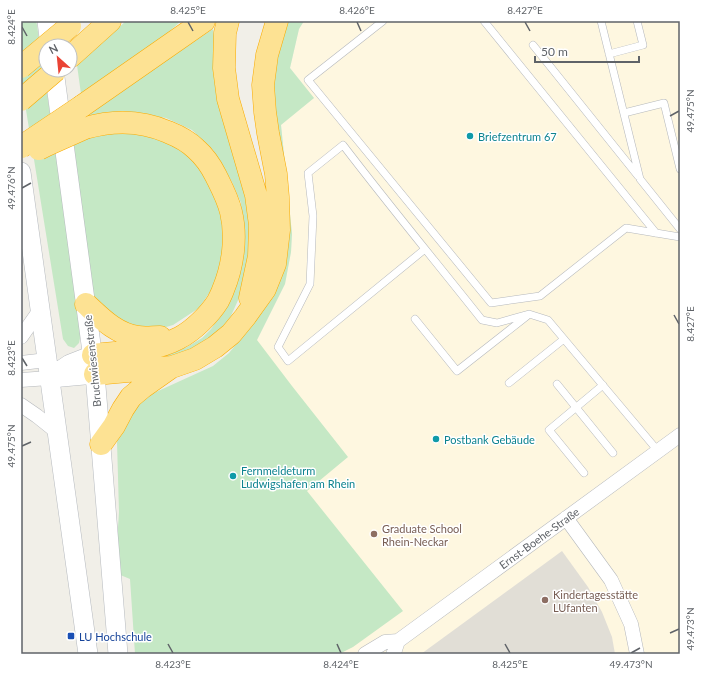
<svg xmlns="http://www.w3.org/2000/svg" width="701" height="675" font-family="Lato,sans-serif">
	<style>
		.commercial { fill: #fef7e0 }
		.education { fill: #e1ded6 }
		.green { fill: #c5e8c5 }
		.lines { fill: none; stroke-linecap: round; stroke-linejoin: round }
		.lane-casing { stroke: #b5b8bc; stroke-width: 8 }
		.street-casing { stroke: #b5b8bc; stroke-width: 15 }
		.secondary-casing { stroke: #b6babf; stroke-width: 20 }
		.highway-casing { stroke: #f9ab00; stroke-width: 23 }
		.lane { stroke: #fff; stroke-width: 7 }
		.street { stroke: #fff; stroke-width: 14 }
		.secondary { stroke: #fff; stroke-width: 19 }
		.highway { stroke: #fde293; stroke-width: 22 }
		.highway-bridge-casing { stroke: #f9ab00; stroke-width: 23; stroke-linecap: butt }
		.highway-bridge { stroke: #fde293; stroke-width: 22 }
		.ticks { fill: none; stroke: #5f6368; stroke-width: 1.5 }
		.culture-dot { fill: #0f9aa8; stroke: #fff; stroke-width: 1.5 }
		.education-dot { fill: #8d6e63; stroke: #fff; stroke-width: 1.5 }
		.transit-dot { fill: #1a4fb4; stroke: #fff; stroke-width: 1.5 }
		.labels { text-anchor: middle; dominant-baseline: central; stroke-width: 3; stroke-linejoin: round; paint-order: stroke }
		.culture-label { font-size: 11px; fill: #0d838f; stroke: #fff; text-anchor: start }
		.street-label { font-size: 11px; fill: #5f6368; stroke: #fff }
		.education-label { font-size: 11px; fill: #785e54; stroke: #fff; text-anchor: start }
		.transit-label { font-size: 11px; fill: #164399; stroke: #fff; text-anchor: start }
		.neatline { fill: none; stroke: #5f6368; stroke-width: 1.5 }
		.ticks-label { font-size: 10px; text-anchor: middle; fill: #5f6368 }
	</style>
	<rect width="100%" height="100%" fill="#f1efe8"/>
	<path class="commercial" d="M304 21H680V654H189L257 340 285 284 291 252 292 234 281 124 314 98 290 68 299 29Z"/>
	<path class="education" d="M562 551 588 587 602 612 612 637 615 654H421Z"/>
	<path class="green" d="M21 21H36L37 25 82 329 79 343 74 348 68 346 63 339 21 79Z
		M126 21H181L162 38 81 94 77 65Z
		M287 21H304L299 29 290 68 314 98 281 125 292 234 291 252 285 284 257 340 292 386 348 457 307 491 403 611 353 647 339 654H135L130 579 118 574 117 544 119 512 117 442 123 426 145 397 213 366 229 353 256 320 273 285 272 107 275 54Z
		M213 29 220 80 250 203 252 252 239 298 230 318 215 336 176 358 105 366 163 356 173 353 187 347 202 338 211 329 229 303 237 284 241 259V203L232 182 213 150 192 130 166 118 137 113 90 118 86 114Z
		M106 130 139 132 179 146 210 176 229 236 214 286 199 308 173 325 152 331 125 328 94 298 69 144Z"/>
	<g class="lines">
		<g class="lane-casing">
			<path id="lane" d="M383 21 308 80 491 303 540 296 626 228 680 237
				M484 21 656 233
				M601 21 640 179 680 229
				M533 45 638 176
				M609 54 643 45 637 21
				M624 113 664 103 680 169
				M425 249 288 361 278 347 310 284 313 216 308 173 343 145C388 204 436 262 482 320L497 323 529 314 548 320 658 451
				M415 319 457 371 527 316
				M509 383 564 339
				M557 384 613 453
				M584 473 549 430 603 385"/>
		</g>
		<g class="street-casing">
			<path id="street" d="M21 337 40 310
				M21 363 47 360
				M21 380 49 378
				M21 405 37 416 57 432
				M566 518 611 580 631 624 637 654
				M365 654 385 642 398 641 680 435
				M393 654 394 653 398 641"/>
		</g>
		<g class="secondary-casing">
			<path id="secondary" d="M47 21 50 46
				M54 70 95 374 118 654
				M21 172 88 654
				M49 378 70 364 93 355
				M51 378 95 374"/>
		</g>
		<g class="highway-casing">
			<path id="highway" d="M228 21 225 33 224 68 228 99 256 195 260 225 259 256 250 298
				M70 57 110 21
				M82 106 204 21
				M85 128C113 120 141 120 168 132 178 136 188 141 196 149 204 156 211 166 216 176 222 188 228 199 231 212 237 237 233 266 223 290 222 293 220 297 218 301 210 314 193 331 179 338 153 352 122 352 93 355
				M86 304C101 318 116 334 138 337 145 338 153 337 160 337
				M95 374 172 367 195 359 215 347 231 334 245 317 265 289 275 264 279 230 278 197 276 174 268 133 265 112 263 85 267 55 277 21
				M101 444 114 426 123 409 131 397 143 387 170 368"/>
		</g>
		<use href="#lane" class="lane"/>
		<use href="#street" class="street"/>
		<use href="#secondary" class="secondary"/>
		<use href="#highway" class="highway"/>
		<g class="highway-bridge-casing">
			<path id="highway-bridge" d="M21 67 70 26
				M21 100 56 70
				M21 147 82 106
				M39 149 47 145 85 128"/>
		</g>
		<use href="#highway-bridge" class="highway-bridge"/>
	</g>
	<path class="ticks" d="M188 22 193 31M357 22 361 31M525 22 530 31M22 27 27 36M670 116 679 111M22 188 31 183M674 315 679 324M22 358 27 366M22 446 31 442M670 633 679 629M168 644 173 653M337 644 341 653M505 644 510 653M631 653 640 648"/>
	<g class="culture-dot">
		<circle cx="470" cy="136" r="4"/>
		<circle cx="436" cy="439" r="4"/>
		<circle cx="233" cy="476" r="4"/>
	</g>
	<g class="education-dot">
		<circle cx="374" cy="534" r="4"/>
		<circle cx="545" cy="600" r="4"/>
	</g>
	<rect class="transit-dot" x="67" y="632" width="8" height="8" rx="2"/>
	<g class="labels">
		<g class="culture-label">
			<text x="478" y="136">Briefzentrum 67</text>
			<text x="444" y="439">Postbank Gebäude</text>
			<text x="241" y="470">Fernmeldeturm<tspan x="241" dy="13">Ludwigshafen am Rhein</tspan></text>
		</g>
		<g class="street-label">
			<text transform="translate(92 361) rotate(-96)">Bruchwiesenstraße</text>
			<text transform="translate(539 538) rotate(-36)">Ernst-Boehe-Straße</text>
		</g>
		<g class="education-label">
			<text x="382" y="528">Graduate School<tspan x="382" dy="13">Rhein-Neckar</tspan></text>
			<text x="553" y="594">Kindertagesstätte<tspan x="553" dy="13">LUfanten</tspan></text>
		</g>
		<g class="transit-label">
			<text x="79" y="636">LU Hochschule</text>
		</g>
	</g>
	<rect width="701" height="675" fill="none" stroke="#ffffff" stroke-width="44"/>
	<g transform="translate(58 58) rotate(333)"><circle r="19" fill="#ffffff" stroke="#bfc1c3"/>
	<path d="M0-3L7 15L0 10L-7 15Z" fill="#ea4335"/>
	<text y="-6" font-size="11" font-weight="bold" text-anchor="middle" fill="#5f6368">N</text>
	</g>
	<path d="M535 56v6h104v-6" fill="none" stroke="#5f6368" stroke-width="2"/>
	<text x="541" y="56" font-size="12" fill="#5f6368" stroke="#ffffff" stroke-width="3" paint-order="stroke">50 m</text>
	<rect x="22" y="22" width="657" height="631" class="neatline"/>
	<g class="ticks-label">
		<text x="188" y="14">8.425°E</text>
		<text x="357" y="14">8.426°E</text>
		<text x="525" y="14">8.427°E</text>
		<text transform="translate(11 27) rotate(-90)" y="4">8.424°E</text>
		<text transform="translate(690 111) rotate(-90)" y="4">49.475°N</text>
		<text transform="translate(11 188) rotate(-90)" y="4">49.476°N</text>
		<text transform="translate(690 324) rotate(-90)" y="4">8.427°E</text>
		<text transform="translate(11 358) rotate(-90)" y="4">8.423°E</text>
		<text transform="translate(11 446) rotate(-90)" y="4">49.475°N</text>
		<text transform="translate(690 629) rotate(-90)" y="4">49.473°N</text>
		<text x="173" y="668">8.423°E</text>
		<text x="341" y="668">8.424°E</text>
		<text x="510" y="668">8.425°E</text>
		<text x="631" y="668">49.473°N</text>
	</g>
</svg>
